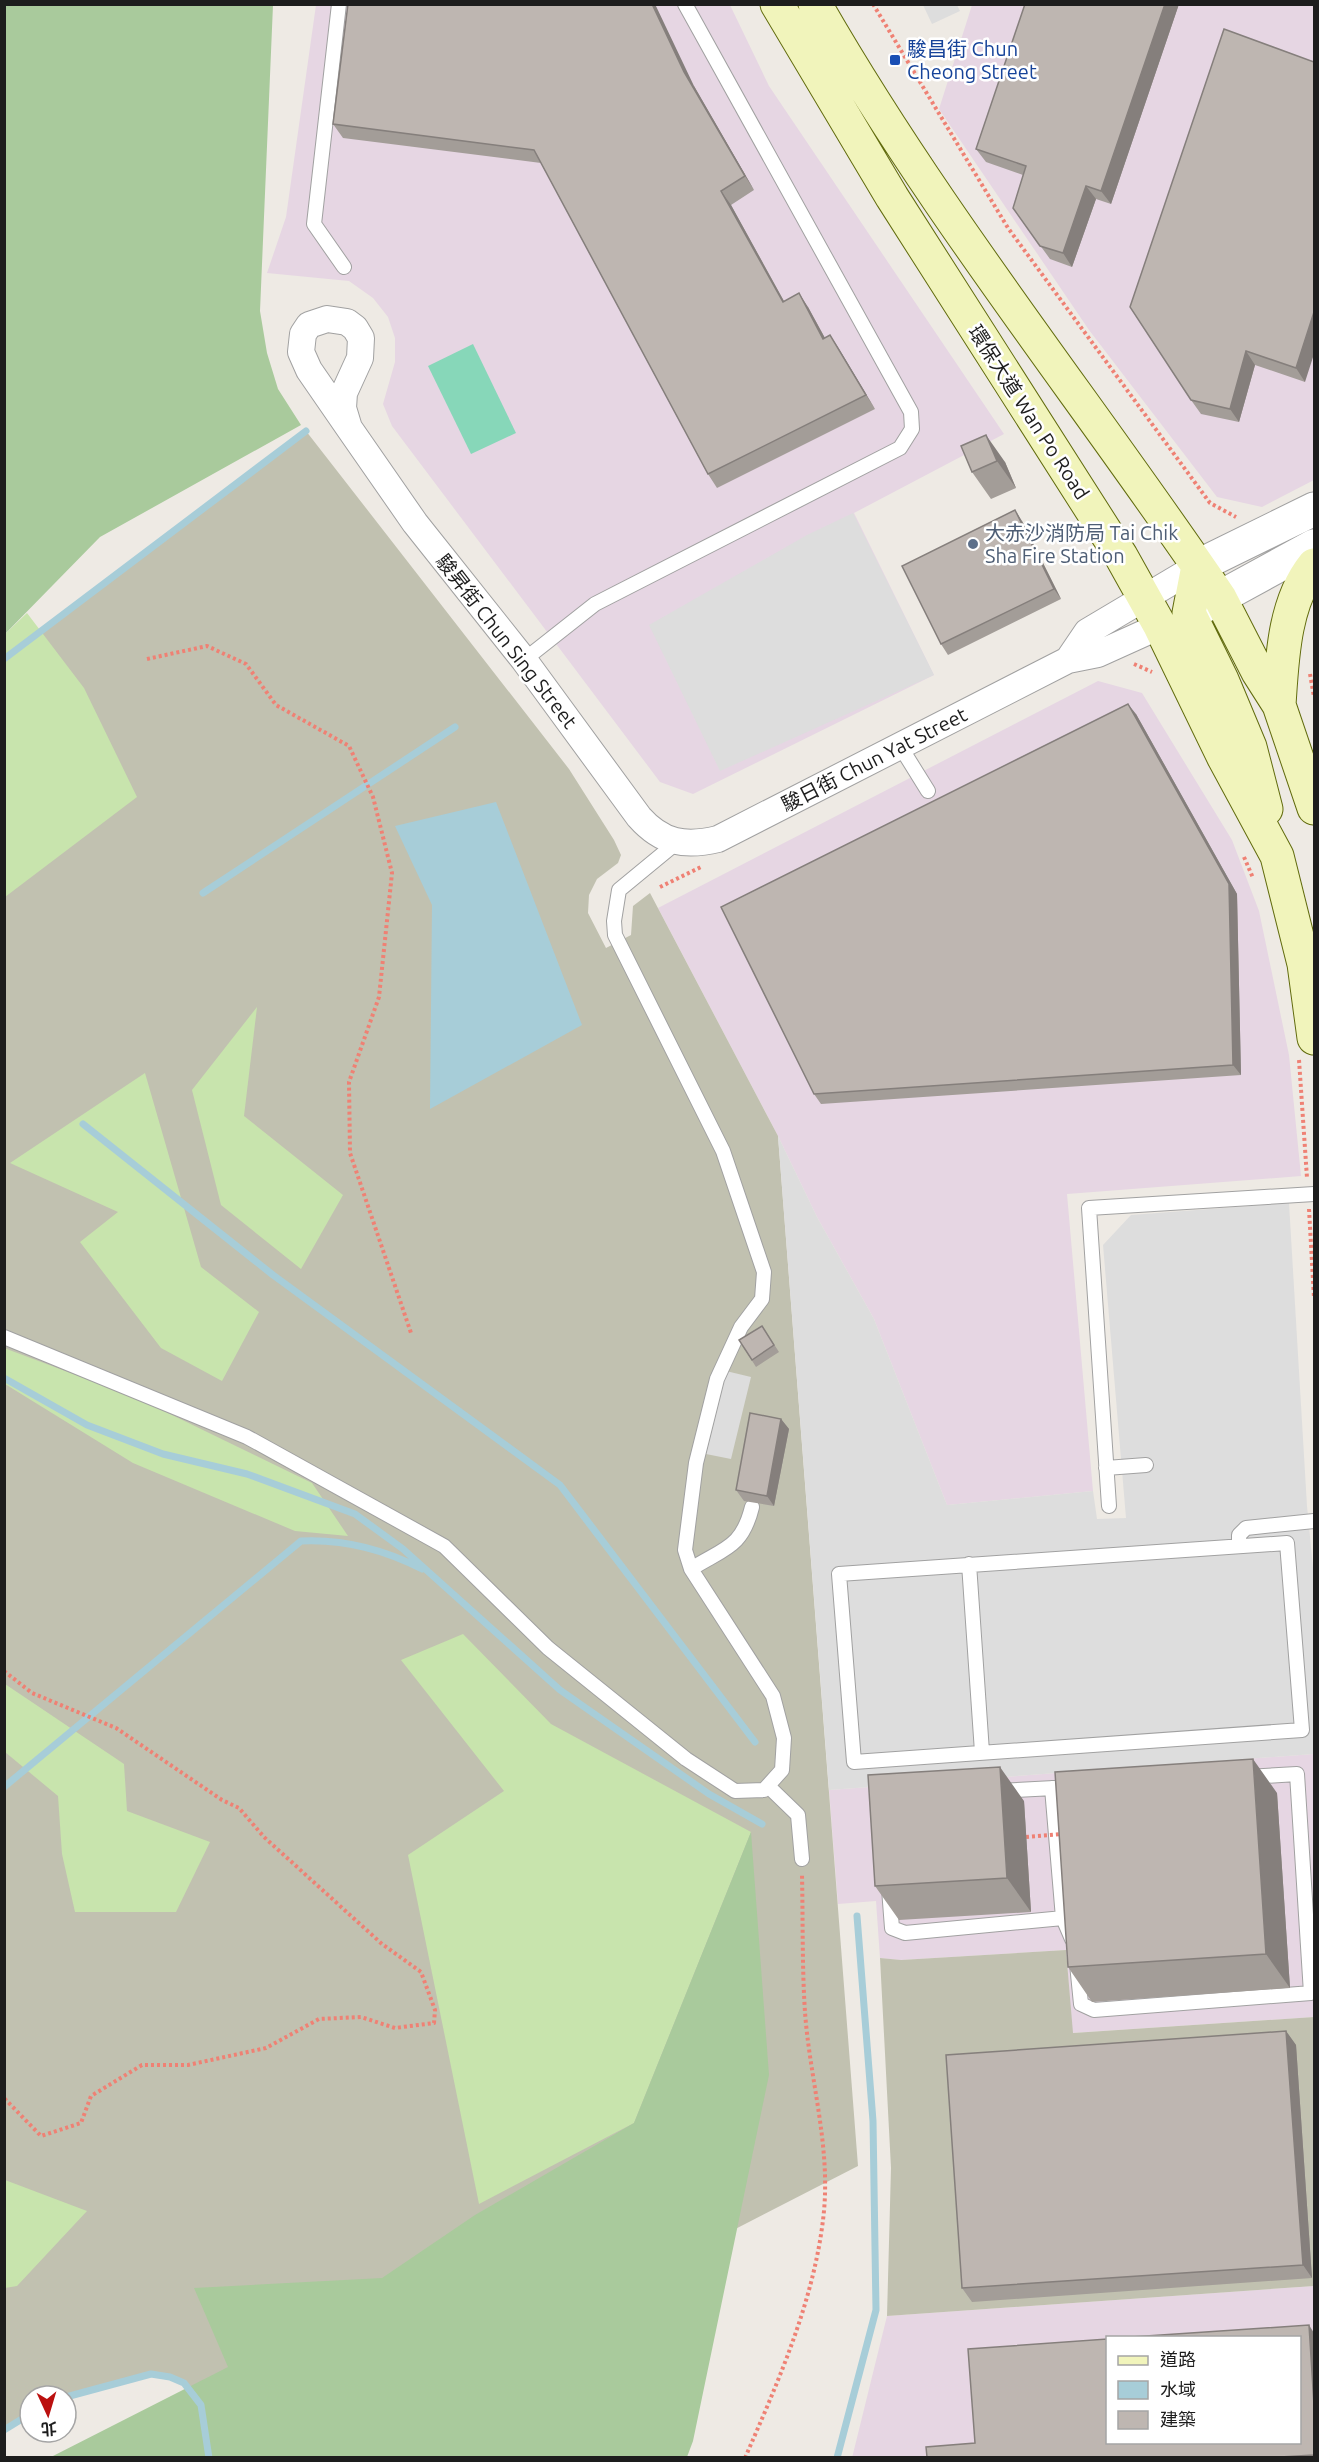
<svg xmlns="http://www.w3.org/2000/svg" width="1319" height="2462" font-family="Ubuntu,'Noto Sans TC',sans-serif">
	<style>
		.industrial { fill: #e6d6e3; fill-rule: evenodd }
		.construction { fill: #c1c1b0 }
		.grass { fill: #c8e4ad }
		.forest { fill: #a9ca9c }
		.pitch { fill: #87d7b9 }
		.parking { fill: #ddd }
		.water { fill: #a7cdd8 }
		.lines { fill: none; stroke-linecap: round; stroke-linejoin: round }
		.stream { stroke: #a7cdd8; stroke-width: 7 }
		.service-casing { stroke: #a1a1a1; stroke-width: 16 }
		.minor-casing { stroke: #a1a1a1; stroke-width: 28 }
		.tertiary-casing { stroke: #a1a1a1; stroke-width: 35 }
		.secondary-casing { stroke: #616b0d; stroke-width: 35 }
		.path { stroke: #ef8174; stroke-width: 4; stroke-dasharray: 3 3; stroke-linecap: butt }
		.service { stroke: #fff; stroke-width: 14 }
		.minor { stroke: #fff; stroke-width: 26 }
		.tertiary { stroke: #fff; stroke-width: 33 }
		.secondary { stroke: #f1f4bb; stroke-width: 33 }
		.path-bridge { stroke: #ef8174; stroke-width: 4; stroke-dasharray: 3 3; stroke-linecap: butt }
		.wall { fill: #a39d98 }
		.shaded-wall { fill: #857f7c }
		.building { fill: #beb6b1; stroke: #857f7c; stroke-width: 1.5 }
		.transit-dot { fill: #1a4fb4; stroke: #fff; stroke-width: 2 }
		.service-dot { fill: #5c6f8a; stroke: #fff; stroke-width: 2 }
		.labels { text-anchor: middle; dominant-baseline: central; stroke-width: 5; stroke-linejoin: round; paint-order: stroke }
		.transit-label { font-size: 20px; fill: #164399; stroke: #fff; text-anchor: start }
		.street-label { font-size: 20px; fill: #1d1d1d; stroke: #fff }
		.service-label { font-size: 20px; fill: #4e5e75; stroke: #fff; text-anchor: start }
	</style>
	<rect width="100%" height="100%" fill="#eeeae4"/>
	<path class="industrial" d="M316 5H730L769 86 1004 434 854 513 934 675 693 794 660 782 392 426 383 404 395 362V338L388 317 373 298 349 281 267 273 286 217Z
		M972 5H1314V480L1262 507 1217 497 1089 330 939 109Z
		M1098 681 1142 693 1232 840 1259 911 1289 1055 1301 1176 1067 1194 1093 1491 947 1505 874 1319 817 1217 778 1136 658 908Z
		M1314 1754V2017L1072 2033 1066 1950 901 1960 880 1958 876 1901 838 1904 829 1790Z
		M1314 2286V2457L852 2458 887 2316ZM1108 2338H1300V2442H1108Z"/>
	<path class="construction" d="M306 431 569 769 614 840 621 855 618 863 597 879 589 895 588 913 606 948 631 935 633 906 650 893 778 1136 858 2166 292 2457 201 2405 184 2383 170 2377 151 2374 66 2397 30 2396V2414L5 2430V659Z
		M1066 1950 1073 2033 1314 2017V2286L887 2316 891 2168 880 1958 901 1960Z"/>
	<path class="grass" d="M27 613 84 688 137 797 5 897V634Z
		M257 1007 244 1116 343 1195 301 1269 221 1205 192 1090Z
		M145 1073 201 1267 259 1312 222 1381 161 1348 80 1242 118 1212 10 1163Z
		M4 1348 137 1398 312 1483 348 1536 295 1531 133 1463 5 1384Z
		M463 1634 551 1724 751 1832 634 2123 479 2204 408 1855 504 1791 401 1660Z
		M5 1684 124 1764 127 1811 210 1842 176 1912H75L62 1854 58 1796 5 1752Z
		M5 2180 87 2211 17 2286 5 2288Z"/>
	<path class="forest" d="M5 4 273 5 260 311 267 353 278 389 301 425 100 537 5 634Z
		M751 1832 769 2075 693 2441 687 2457H51L228 2367 194 2288 382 2278 475 2215 634 2123Z"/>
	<path class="pitch" d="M473 344 516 433 471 454 428 366Z"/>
	<path class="parking" d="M923 5H957L960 11 932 24Z
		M853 513 934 675 720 771 649 625 807 535Z
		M778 1136 817 1217 874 1319 947 1505 1093 1491 1097 1519 1126 1518 1103 1245 1131 1215 1289 1203 1307 1506 1314 1578V1754L829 1790Z
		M726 1371 751 1377 731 1459 706 1454Z"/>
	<path class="water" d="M496 802 582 1025 430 1109 432 905 395 826Z"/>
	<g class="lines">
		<path class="stream" d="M4 659 306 431
			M203 893 455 727
			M83 1124 273 1275 560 1485 755 1742
			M4 1378 87 1425 163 1454 247 1474 355 1514 403 1549 560 1690 709 1794 762 1824
			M4 1787 301 1541C343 1539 385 1550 422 1569
			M66 2397 151 2374 170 2377 184 2383 201 2405 209 2458
			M4 2430 30 2414
			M837 2458 876 2310 873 2121 857 1916"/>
		<g class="service-casing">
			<path id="service" d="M339 4 314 224 344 267
				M524 660 595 604 900 448 912 429 911 412 685 4
				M900 746 928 791
				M4 1337 247 1437 444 1546 548 1648 686 1759 735 1791 764 1790 782 1770 784 1738 773 1696 691 1569 685 1550 696 1463 717 1379 741 1327 762 1299 764 1272 723 1151 615 935 614 921 619 890 676 843
				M1106 1468 1146 1465
				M1109 1506 1089 1208 1314 1194
				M1287 1543 1302 1730 854 1762 839 1574Z
				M1239 1546V1535L1246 1528 1314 1521
				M969 1564 982 1752
				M691 1569C724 1548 742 1548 752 1507
				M768 1786 798 1815 802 1859
				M999 1791 1073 1787
				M889 1889 892 1928 905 1933 1063 1918 1052 1788
				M1063 1918 1072 1939
				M1077 1964 1081 2004 1094 2010 1311 1993 1297 1774 1247 1777"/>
		</g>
		<g class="minor-casing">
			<path id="minor" d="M349 428 343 408 344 393 360 358 361 338 355 328 347 322 327 319 309 325 303 334 301 352 309 370 349 428 415 523 524 660 639 817C662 843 685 847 718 839L1068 660 1098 654 1160 626
				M1068 660 1087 632 1198 566"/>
		</g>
		<g class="tertiary-casing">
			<path id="tertiary" d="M1198 566 1314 509
				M1195 611 1314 546"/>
		</g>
		<g class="secondary-casing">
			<path id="secondary" d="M777 4 892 197 1121 556 1160 626 1224 758 1277 856 1304 964 1314 1038
				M815 4C934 212 1086 400 1220 598L1258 672 1279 705 1314 808
				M1198 566 1189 613 1222 680 1250 747 1266 809
				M1279 705C1282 659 1284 602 1314 565"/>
		</g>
		<path class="path" d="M873 4 1008 228 1210 503 1236 517
			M147 659 207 646 246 664 276 705 349 746 373 797 392 873 379 997 349 1082 350 1153 411 1333
			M1134 664 1152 672
			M1310 674 1314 697
			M1244 857 1253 878
			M660 887 701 867
			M1299 1060 1307 1178
			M1309 1209 1314 1298
			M4 1671 32 1693 116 1728 222 1800 239 1808 264 1837 382 1944 421 1972 435 2010 434 2023 395 2028 361 2017 319 2019 266 2048 188 2065H142L91 2096 81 2123 41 2136 4 2098
			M745 2458C778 2382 813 2303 823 2220 832 2149 810 2082 805 2012 802 1967 803 1921 802 1875"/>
		<use href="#service" class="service"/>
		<use href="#minor" class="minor"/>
		<use href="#tertiary" class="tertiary"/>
		<use href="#secondary" class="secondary"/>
		<path class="path-bridge" d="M1026 1837 1062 1834"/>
	</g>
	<path class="wall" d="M1025 4H1179L1111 204 1096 199 1072 267 1050 259 1013 208 1023 175 986 162 976 149Z
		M1314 62 1305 382 1255 365 1239 422 1201 414 1191 400Z
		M694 86 754 190 731 205 784 301 808 307 825 338 830 335 839 349 875 409 717 488 708 474 541 163 343 138 333 124Z
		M961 446 1005 462 1016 488 991 499 972 472Z
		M1022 521 1061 599 948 655 941 644Z
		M1136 714 1237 894 1241 1075 821 1104 814 1094Z
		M762 1326 779 1352 756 1367 739 1340Z
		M781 1419 789 1429 774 1506 744 1501 736 1490Z
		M1277 1793 1290 1988 1092 2002 1068 1967Z
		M1024 1801 1031 1912 899 1920 875 1886Z
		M1286 2031 1296 2045 1312 2278 972 2302 962 2288Z
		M1314 2333V2457H927L975 2443Z"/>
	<path class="shaded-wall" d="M652 4H655L694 86 754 190 745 176 684 72Z
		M1165 4H1179L1111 204 1101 191Z
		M1086 186 1096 199 1072 267 1063 253Z
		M721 191 731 205 792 316 783 302Z
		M799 293 808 307 833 353 823 339Z
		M1314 312V354L1305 382 1296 368Z
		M830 335 839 349 875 409 866 395Z
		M1246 351 1255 365 1239 422 1230 409Z
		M986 435 1005 462 1016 488 997 461Z
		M1015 510 1022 521 1061 599 1054 589Z
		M1128 704 1136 714 1237 894 1241 1075 1233 1065Z
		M781 1419 789 1429 774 1506 767 1496Z
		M1253 1759 1277 1793 1290 1988 1266 1954Z
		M1000 1767 1024 1801 1031 1912 1007 1878Z
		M1286 2031 1296 2045 1312 2278 1303 2265Z
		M1309 2325 1314 2333V2405Z"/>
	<path class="building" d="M348 4H652L684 72 745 176 721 191 783 302 799 293 823 339 830 335 866 395 708 474 534 150 333 124Z
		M1025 4H1165L1101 191 1086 186 1063 253 1040 246 1013 208 1026 166 976 149Z
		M1224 29 1314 62V312L1296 368 1246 351 1230 409 1191 400 1130 307Z
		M986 435 997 461 972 472 961 446Z
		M1015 510 1054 589 941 644 902 566Z
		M1128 704 1229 884 1233 1065 814 1094 721 907Z
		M762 1326 774 1345 752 1360 739 1340Z
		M750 1413 781 1419 767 1496 736 1490Z
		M1253 1759 1266 1954 1068 1967 1055 1772Z
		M1000 1767 1007 1878 875 1886 868 1775Z
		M1286 2031 1303 2265 962 2288 946 2055Z
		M1309 2325 1314 2405V2455L1280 2457H927L926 2447 975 2443 968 2349 1107 2339V2442H1299V2337H1131Z"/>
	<rect class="transit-dot" x="889" y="54" width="12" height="12" rx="3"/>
	<circle class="service-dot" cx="973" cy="544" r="6"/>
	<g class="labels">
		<g class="transit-label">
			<text x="907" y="48">駿昌街 Chun<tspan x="907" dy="23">Cheong Street</tspan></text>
		</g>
		<g class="street-label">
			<text transform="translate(1029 412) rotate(57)">環保大道 Wan Po Road</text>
			<text transform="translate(507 641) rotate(52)">駿昇街 Chun Sing Street</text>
			<text transform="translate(874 759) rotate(-27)">駿日街 Chun Yat Street</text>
		</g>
		<g class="service-label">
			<text x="985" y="532">大赤沙消防局 Tai Chik<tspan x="985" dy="23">Sha Fire Station</tspan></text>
		</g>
	</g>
	<rect width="1319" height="2462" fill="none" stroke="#1d1d1d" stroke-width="12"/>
	<rect x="1106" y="2336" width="195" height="108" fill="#ffffff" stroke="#a5a5a5" stroke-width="1.5"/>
	<rect x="1118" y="2356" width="30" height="9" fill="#f1f4bb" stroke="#a5a5a5" stroke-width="1.5"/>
	<text x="1160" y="2366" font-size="18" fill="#1d1d1d">道路</text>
	<rect x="1118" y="2381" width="30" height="18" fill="#a7cdd8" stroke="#a5a5a5" stroke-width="1.5"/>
	<text x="1160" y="2396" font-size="18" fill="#1d1d1d">水域</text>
	<rect x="1118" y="2411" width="30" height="18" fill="#beb6b1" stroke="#a5a5a5" stroke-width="1.5"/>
	<text x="1160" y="2426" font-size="18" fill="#1d1d1d">建築</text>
	<g transform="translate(48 2414) rotate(176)"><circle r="28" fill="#ffffff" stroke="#a5a5a5" stroke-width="1.5"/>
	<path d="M0-4.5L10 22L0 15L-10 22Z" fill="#bb100f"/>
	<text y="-9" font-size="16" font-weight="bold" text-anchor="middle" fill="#1d1d1d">北</text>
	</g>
</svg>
